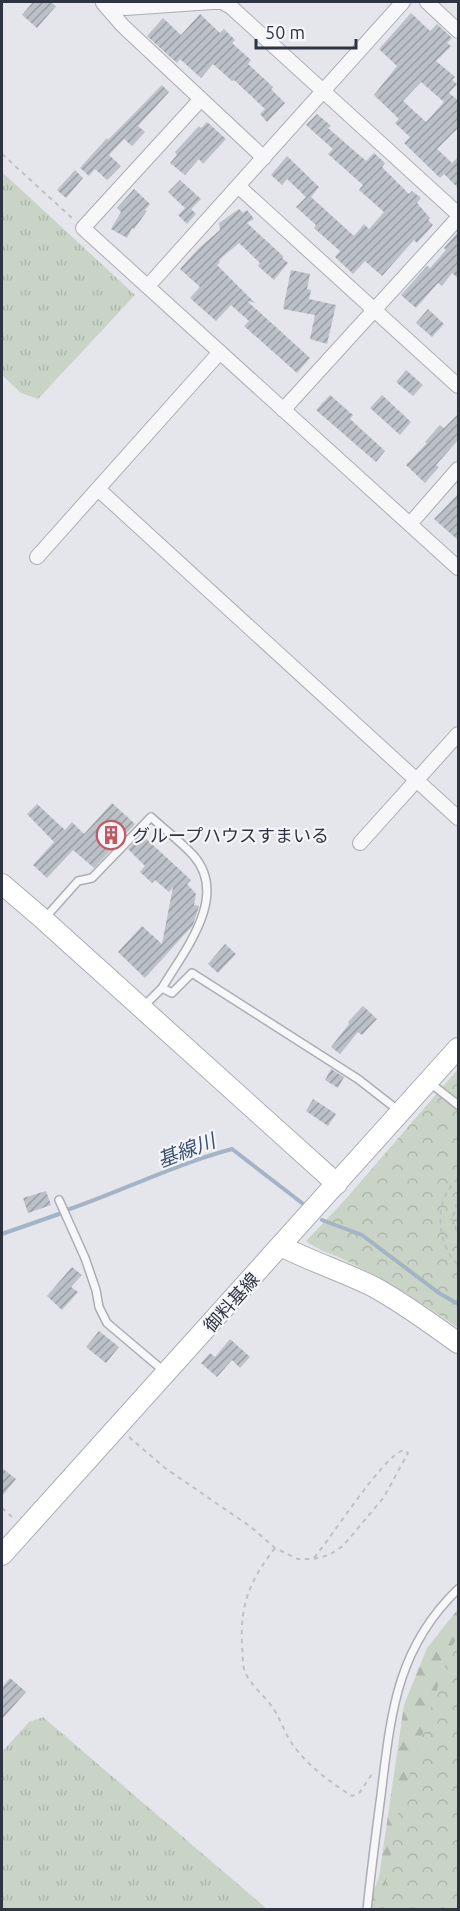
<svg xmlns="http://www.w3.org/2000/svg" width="460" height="1911" font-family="Ubuntu,'Noto Sans JP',sans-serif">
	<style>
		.grass { fill: url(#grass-tufts) }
		.forest { fill: url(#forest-firs) }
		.park { fill: url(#park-crowns) }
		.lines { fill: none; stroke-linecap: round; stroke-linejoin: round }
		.stream { stroke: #a4b3c6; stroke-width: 4 }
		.building { fill: url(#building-hatch); fill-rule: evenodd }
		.lane-casing { stroke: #aaadb5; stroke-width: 10 }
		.street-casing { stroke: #aaadb5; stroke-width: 16 }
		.secondary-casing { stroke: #aaadb5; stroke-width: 22 }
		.path { stroke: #bfc0c5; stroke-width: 2; stroke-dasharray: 4.5 4.5; stroke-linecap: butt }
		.lane { stroke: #f7f7f9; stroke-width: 7 }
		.street { stroke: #f7f7f9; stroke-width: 14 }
		.secondary { stroke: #fff; stroke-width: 20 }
		.labels { text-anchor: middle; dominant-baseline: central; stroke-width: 4.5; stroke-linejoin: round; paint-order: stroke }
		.poi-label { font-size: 18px; fill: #2e3441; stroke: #f4f5f8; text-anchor: start }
		.street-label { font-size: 18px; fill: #2e3441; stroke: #f4f5f8 }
		.water-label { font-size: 20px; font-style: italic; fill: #3c5171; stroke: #f4f5f8 }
	</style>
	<defs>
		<pattern id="grass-tufts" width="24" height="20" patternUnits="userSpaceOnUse" patternTransform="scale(1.5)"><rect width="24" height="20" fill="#c9d4c6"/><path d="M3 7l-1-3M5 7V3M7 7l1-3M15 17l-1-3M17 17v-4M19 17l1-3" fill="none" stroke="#adb7ab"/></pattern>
		<pattern id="forest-firs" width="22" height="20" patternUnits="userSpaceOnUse" patternTransform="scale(1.5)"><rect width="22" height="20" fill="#c9d4c6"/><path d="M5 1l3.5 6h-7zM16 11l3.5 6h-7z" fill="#adb7ab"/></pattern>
		<pattern id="park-crowns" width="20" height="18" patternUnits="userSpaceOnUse" patternTransform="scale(1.5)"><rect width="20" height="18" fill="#c9d4c6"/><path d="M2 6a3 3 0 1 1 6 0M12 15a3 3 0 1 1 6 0" fill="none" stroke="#adb7ab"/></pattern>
		<pattern id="building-hatch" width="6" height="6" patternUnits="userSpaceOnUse" patternTransform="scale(1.5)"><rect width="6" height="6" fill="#bcc0c7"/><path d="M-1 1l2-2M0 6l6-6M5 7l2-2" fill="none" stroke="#999da3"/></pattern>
	</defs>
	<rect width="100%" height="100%" fill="#e4e6eb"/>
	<path class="grass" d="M2 172 135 295 38 399 21 393 2 375Z
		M43 1717 267 1909H2V1752L29 1722Z"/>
	<path class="forest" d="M458 1609V1909L366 1910 379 1877 404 1705 427 1648Z"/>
	<path class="park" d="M458 1069V1328C423 1303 386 1280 347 1261 333 1254 319 1251 306 1241L344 1201Z
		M458 1637V1909H371L384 1891 400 1803 451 1647Z"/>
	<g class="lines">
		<path class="stream" d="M67 1210C122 1191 176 1164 232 1149L302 1203
			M322 1220 362 1235 439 1293 458 1304
			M2 1234 59 1214"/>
	</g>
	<path class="building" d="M33 2H50L56 6 37 28 22 15Z
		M411 13 430 31 437 24 452 38 447 43 451 46 436 61 455 77 452 80 457 84 449 93 459 101V127L437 149 452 163 459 156V189L444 174 440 178 404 143 410 137 395 123 399 119 374 95 397 66 379 49ZM421 82 444 102 426 122 403 101Z
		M200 14 220 33 224 29 235 40 232 43 251 60 248 64 273 87 271 89 285 103 267 122 260 114 265 109 234 80 232 81 213 64 201 78 180 59 177 63 147 36 163 18 181 35Z
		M162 85 169 92 138 126 145 132 132 146 124 139 109 155 121 166 107 180 95 169 89 176 80 168 107 138 108 140Z
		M317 114 331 126 328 128 366 161 374 153 385 163 382 167 409 194 412 191 421 198 417 203 430 218 428 220 433 225 417 243 414 240 382 276 365 261 353 274 335 257 340 251 314 228 316 225 296 207 306 197 287 179 282 185 271 175 287 156 319 187 311 197 354 236 364 224 369 229 384 212 359 190 363 185 328 154 333 149 306 125Z
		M207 122 226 139 203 164 199 159 185 175 170 163 177 155 175 152 199 126 201 128Z
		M75 170 83 178 66 198 57 190Z
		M180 180 201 199 191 209 196 214 187 224 178 215 185 208 168 192Z
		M134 189 150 204 145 210 147 211 134 229 132 228 127 238 111 229 121 212 117 208Z
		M239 209 243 213 247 210 254 219 247 223 283 256 282 258 288 263 274 280 258 266 260 263 239 243 219 260 220 262 217 265 255 303 247 301 310 358 297 373 244 326 249 321 231 305 216 321 190 298 200 287 180 269 198 249 220 230 219 223Z
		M459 231V279L452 273 442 286 438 283 416 308 401 295 427 266 430 268 446 250 444 248Z
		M291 270 310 274 307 289 311 290 309 299 336 305 327 344 310 339 315 315 283 309Z
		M428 309 444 324 432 337 416 323Z
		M406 370 423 385 413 396 396 382Z
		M330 395 353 415 350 419 385 451 376 462 316 410Z
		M382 395 411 422 400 435 370 408Z
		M459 413V439L436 465 439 467 425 483 406 465 427 443 425 442 440 425 444 428Z
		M459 493V541L434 519Z
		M112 803 135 824 94 868 73 850 47 878 33 865 54 842 27 814 37 804 65 830 72 822 84 834Z
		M142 835 191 880 187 884 196 894 194 905 199 906 193 925 145 978 118 952 142 926 162 944 173 887 169 892 155 880 152 883 140 872 145 866 128 849Z
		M225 944 236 954 218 973 208 964Z
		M363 1006 377 1019 362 1035 358 1032 340 1054 331 1047 349 1024 348 1022Z
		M331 1069 344 1077 338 1088 325 1080Z
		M313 1099 336 1114 328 1126 306 1111Z
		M46 1191 51 1205 28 1213 23 1198Z
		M72 1267 82 1275 71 1287 78 1292 62 1310 47 1296Z
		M99 1331 119 1347 106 1363 86 1347Z
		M230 1339 250 1357 240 1368 232 1360 217 1377 201 1363 210 1353 215 1357Z
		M2 1468 16 1479 2 1496Z
		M10 1678 26 1692 2 1719V1687Z"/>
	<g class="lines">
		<g class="lane-casing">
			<path id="lane" d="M45 918 78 881 92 878 151 817C165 830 180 841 193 855 230 896 184 951 162 988
				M142 1008 162 988 172 993 192 973 358 1079 399 1111
				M429 1082 458 1105
				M59 1200 85 1258 96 1290 99 1307 107 1323 165 1372
				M367 1910C371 1871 376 1833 381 1795 391 1714 396 1649 458 1589"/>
		</g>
		<g class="street-casing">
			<path id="street" d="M427 2 458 31
				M103 3 123 26 264 158
				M106 6 126 8 212 2H222L231 7 458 214
				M201 99 83 228 458 568
				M238 186 458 386
				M148 286 403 2
				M283 410 458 218
				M98 489 458 818
				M410 524 458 469
				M37 557 220 352
				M360 843 458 734"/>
		</g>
		<g class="secondary-casing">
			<path id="secondary" d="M2 884 44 920 337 1184
				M281 1246C312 1262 344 1272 374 1287 403 1303 432 1324 458 1343
				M2 1555 458 1048"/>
		</g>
		<path class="path" d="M2 154 72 218
			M458 1179C433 1200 436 1243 458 1265
			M458 1205H456L454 1214 450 1218 454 1222 456 1230H458
			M129 1437 165 1468 251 1527 275 1548 298 1559H313L329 1555 343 1546 384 1497 408 1453 404 1450C384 1454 330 1540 313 1559
			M2 1508 12 1517
			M275 1548C250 1580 240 1604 242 1645 243 1654 242 1664 245 1672 251 1686 265 1696 273 1708 281 1720 285 1734 293 1745 307 1765 331 1783 352 1796L360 1792 372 1774"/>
		<use href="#lane" class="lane"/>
		<use href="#street" class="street"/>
		<use href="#secondary" class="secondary"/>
	</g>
	<defs>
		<g id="building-ring" transform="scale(1.5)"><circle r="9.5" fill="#f4f5f8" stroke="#c15863" stroke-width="1.5"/><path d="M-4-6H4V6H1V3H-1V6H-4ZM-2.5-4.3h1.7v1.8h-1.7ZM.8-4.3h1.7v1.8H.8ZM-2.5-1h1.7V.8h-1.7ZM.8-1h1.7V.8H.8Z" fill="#c15863"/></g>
	</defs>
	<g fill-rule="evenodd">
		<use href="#building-ring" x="111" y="835"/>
	</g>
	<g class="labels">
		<g class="poi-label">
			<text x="132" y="835">グループハウスすまいる</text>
		</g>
		<g class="street-label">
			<text transform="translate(231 1302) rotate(-48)">御料基線</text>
		</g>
		<g class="water-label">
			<text transform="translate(186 1150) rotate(-21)">基線川</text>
		</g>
	</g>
	<rect width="460" height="1911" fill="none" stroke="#2e3441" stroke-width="6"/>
	<path d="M256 39v9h100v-9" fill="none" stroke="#2e3441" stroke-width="3"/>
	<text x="265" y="39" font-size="18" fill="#2e3441" stroke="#f4f5f8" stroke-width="4.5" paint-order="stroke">50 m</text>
</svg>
